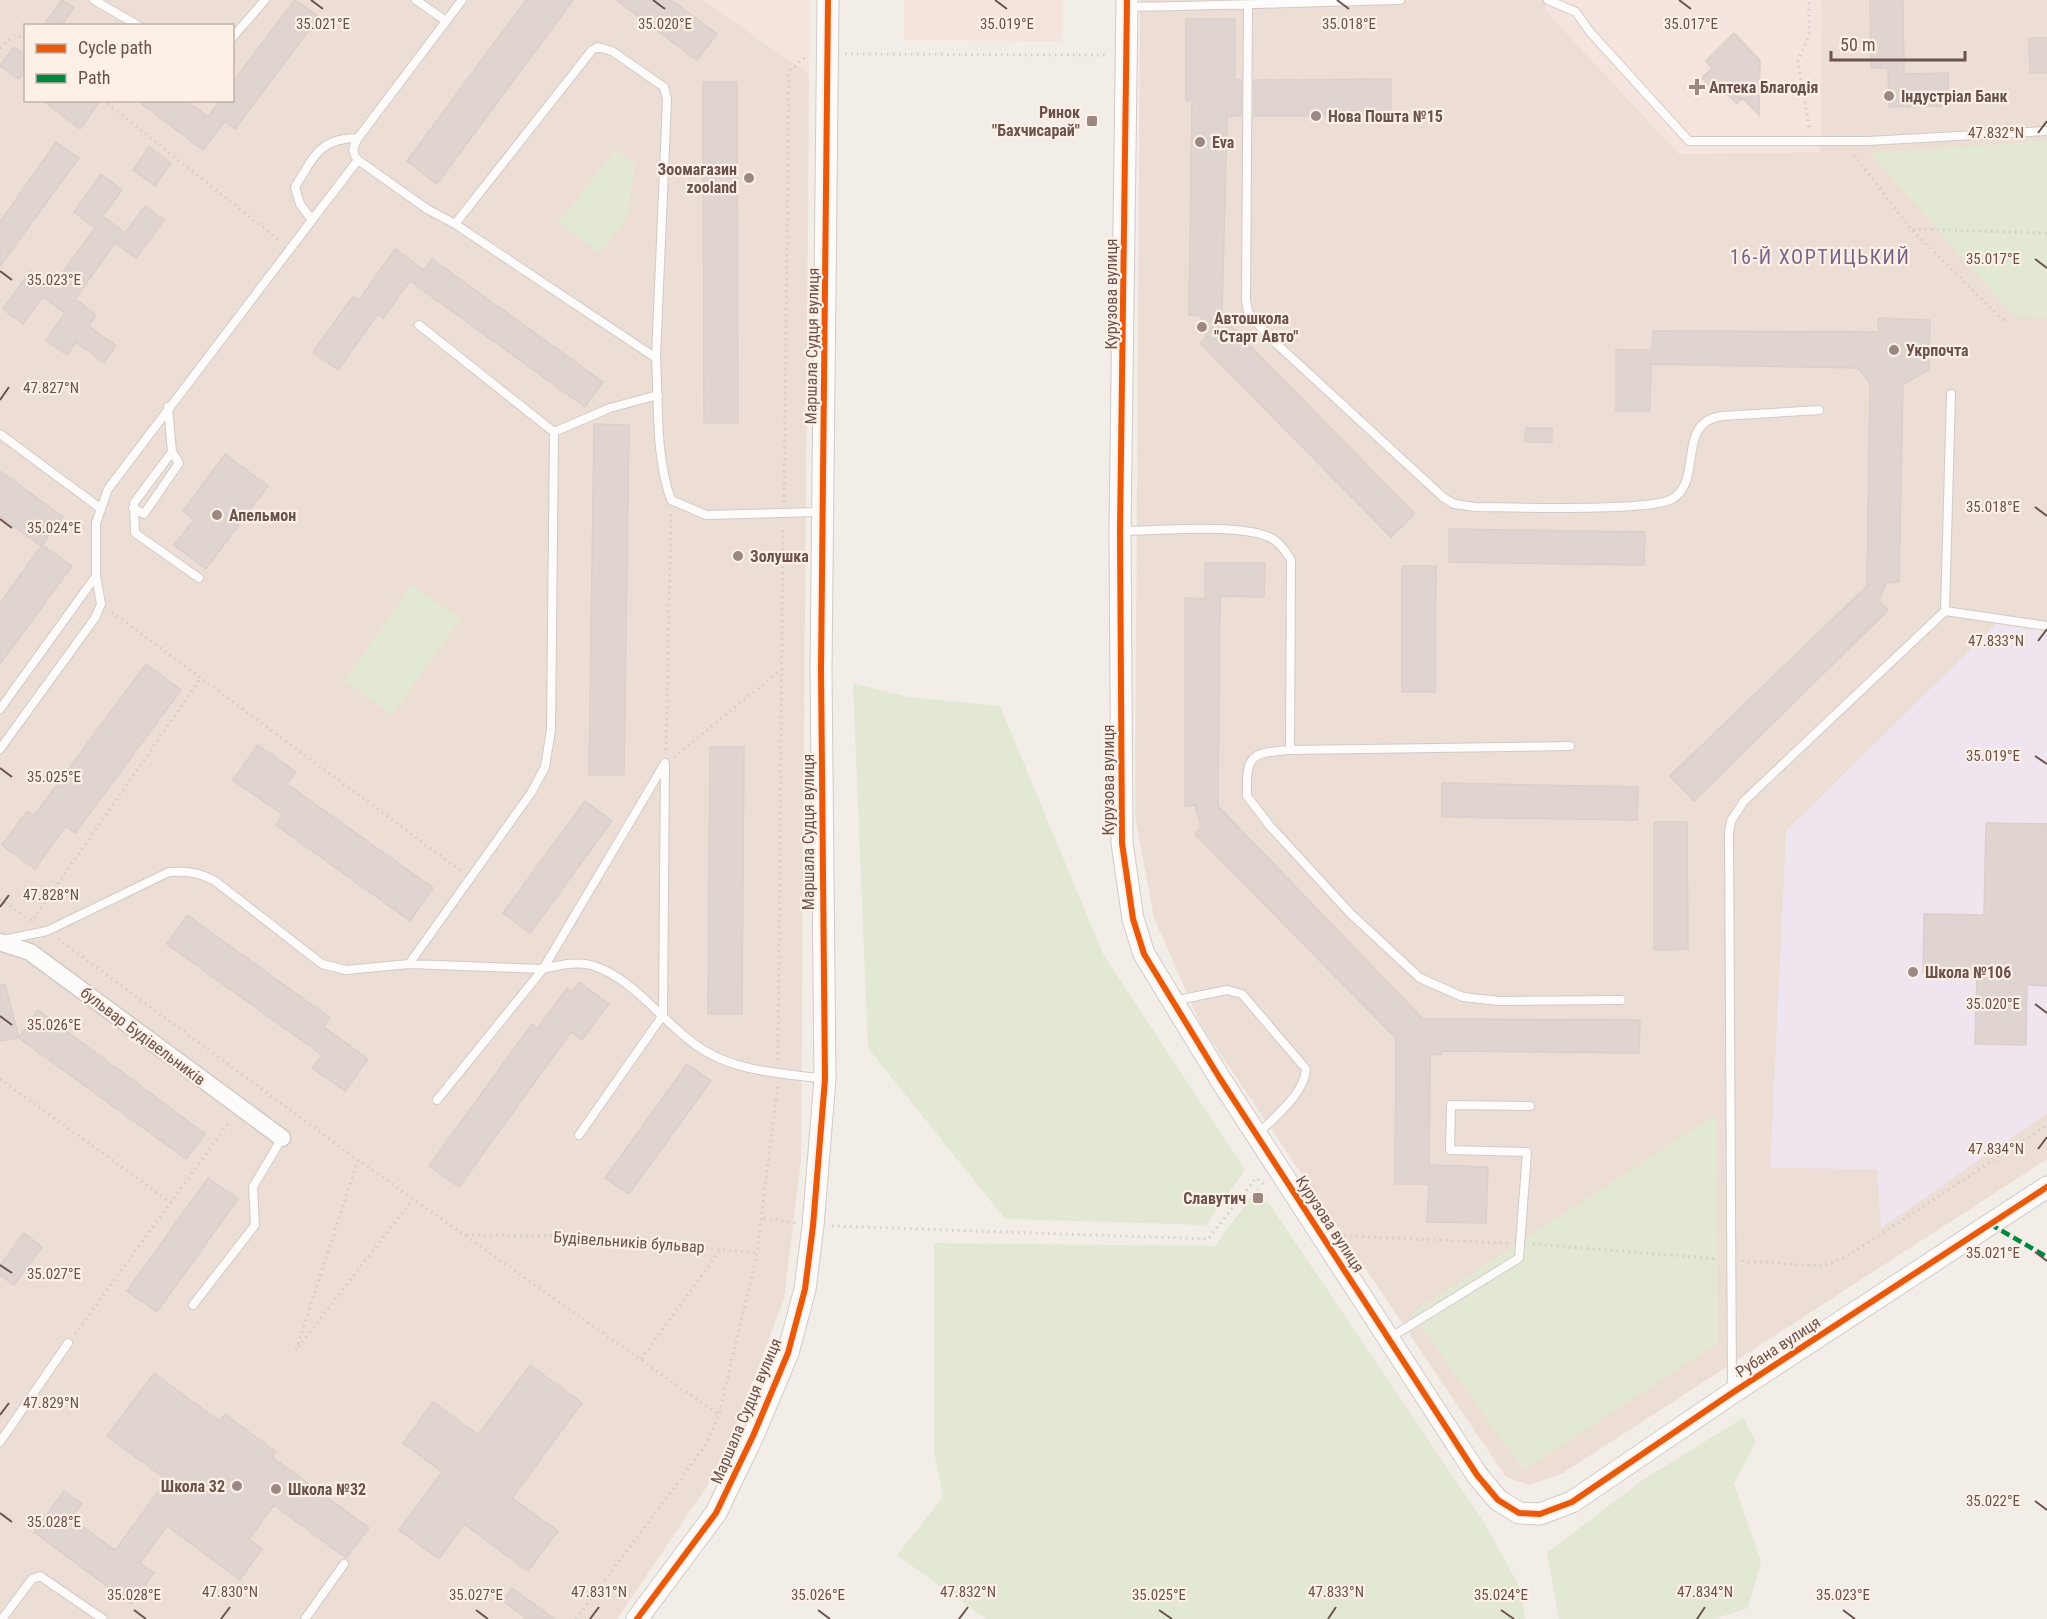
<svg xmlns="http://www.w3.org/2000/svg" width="2047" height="1619" font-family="'Roboto Condensed',sans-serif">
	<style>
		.residential { fill: #ecded5; fill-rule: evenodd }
		.commercial { fill: #f5e3de }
		.education { fill: #eee5ee }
		.green { fill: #e2e8d3 }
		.building { fill: #dfd4d0; stroke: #dbcfca; stroke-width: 1.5 }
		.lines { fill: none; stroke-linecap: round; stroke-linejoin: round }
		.service-casing { stroke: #d2cac6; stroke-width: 10 }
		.minor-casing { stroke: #d2cac6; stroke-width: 19 }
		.tertiary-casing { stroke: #d2cac6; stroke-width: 23 }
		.path { stroke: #d4ccc9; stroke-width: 3; stroke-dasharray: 1.5 4.5; stroke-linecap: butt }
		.service { stroke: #fdfcfb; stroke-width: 8 }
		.minor { stroke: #fdfcfb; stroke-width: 16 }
		.tertiary { stroke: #fdfcfb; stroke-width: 21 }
		.quiet { stroke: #00873e; stroke-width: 4.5; stroke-dasharray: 9 4.5; stroke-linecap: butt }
		.cycleway-casing { stroke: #fcf0e7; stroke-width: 10 }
		.cycleway { stroke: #e8590c; stroke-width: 6 }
		.ticks { fill: none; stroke: #6c524c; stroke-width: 2 }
		.poi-dot { fill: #9b8882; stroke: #fcf0e7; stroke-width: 2 }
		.labels { text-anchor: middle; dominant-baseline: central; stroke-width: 4.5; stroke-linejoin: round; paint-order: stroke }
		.poi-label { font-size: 16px; font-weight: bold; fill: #6c524c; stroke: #fcf0e7; text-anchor: start }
		.street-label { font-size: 16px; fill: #6c524c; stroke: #fcf0e7 }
		.quarter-label { font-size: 20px; letter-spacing: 1.5px; fill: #766489; stroke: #fcf0e7 }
		.ticks-label { font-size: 15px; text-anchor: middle; fill: #6c524c; stroke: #fcf0e7; stroke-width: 4.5; stroke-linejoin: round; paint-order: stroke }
	</style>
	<rect width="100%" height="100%" fill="#f3ede7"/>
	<path class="residential" d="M0 0H703L809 74 801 1161 784 1299 720 1467 617 1619H0ZM26 26H232V100H26Z
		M1140 0H1545V10L1679 154 1820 152 1822 0H2047V1159L1563 1473 1529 1485 1506 1477 1201 1025 1154 918 1135 816Z"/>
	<path class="commercial" d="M703 0H810L809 74Z
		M904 0H1063L1062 41 904 40Z
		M1545 0H1822L1820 152 1679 154 1545 10Z"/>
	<path class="education" d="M2000 620 2047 628V1113L1881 1228 1877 1169 1770 1168 1786 831Z"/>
	<path class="green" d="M2047 141V318L2015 317 1870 153Z
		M615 150 635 163 627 218 600 254 559 222Z
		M412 585 460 619 392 715 344 681Z
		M853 683 908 697 1000 706 1103 954 1245 1170 1206 1225 1005 1219 868 1048Z
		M1716 1114 1718 1343 1524 1470 1411 1313Z
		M1258 1187 1485 1524 1522 1591 1525 1619H986L897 1555 943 1497 934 1451V1243L1215 1246Z
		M1743 1418 1756 1442 1734 1484 1761 1562 1748 1608 1714 1619H1559L1547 1553 1641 1481Z"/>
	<path class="building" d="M62 0 74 8 61 26H43Z
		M295 0 319 17 235 129 225 121 203 150 137 100H186L208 117 220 100H232V83Z
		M526 0H573L437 184 407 161Z
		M616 0H671L717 34 697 60Z
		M1870 0H1903L1904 74 1948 73V106L1889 107 1888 68H1871Z
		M1186 19H1235V80H1241V116H1227L1222 317 1415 514 1391 537 1200 343 1208 336 1201 328 1202 316 1189 315 1192 101H1186Z
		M1734 33 1760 60 1759 115 1742 98 1737 104 1721 88 1716 93 1702 78 1712 68 1706 61Z
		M2029 38H2047V73H2030Z
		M14 47 26 55V70L19 79 0 66Z
		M1391 79V116H1254V80Z
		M703 82H737L738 423H704Z
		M42 100H101L80 129Z
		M56 142 79 158 0 266V222Z
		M149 147 171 163 155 186 133 170Z
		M101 174 122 190 103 216 125 233 145 206 164 220 136 258 115 243 75 299 96 315 89 326 116 346 104 363 76 342 67 355 46 340 65 313 43 297 23 324 3 309 30 271 52 287 95 228 74 212Z
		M395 249 424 270 432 259 603 382 585 407 410 281 383 318 378 314 338 370 313 352 353 296 359 300Z
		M1878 318 1930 320 1929 370 1903 384 1899 582 1886 583 1879 601 1888 610 1694 801 1670 776 1867 586 1870 383 1858 368 1651 364 1650 411H1616V350H1652L1653 331 1878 332Z
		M594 424 629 425 624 775H589Z
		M1526 428H1552V442H1525Z
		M225 454 268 486 206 569 174 545 194 520 183 511Z
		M0 471 63 517 41 546 0 516Z
		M1449 529 1645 532 1644 565 1449 562Z
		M42 545 72 566 0 664V603Z
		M1205 563H1265L1264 597 1220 596 1218 806 1423 1019 1640 1020 1639 1053 1442 1051V1054L1430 1055 1429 1165 1488 1167 1486 1223 1427 1222 1429 1184H1395L1396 1038 1195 834 1201 827 1195 805 1185 806V598L1205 599Z
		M1402 566H1436L1435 692H1402Z
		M146 664 181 690 75 833 66 826 35 869 2 845 27 811 34 816Z
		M258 745 296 772 287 784 433 888 410 921 276 825 283 815 233 780Z
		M710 747H744L742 1014H708Z
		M1442 783 1638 787 1637 820 1442 817Z
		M585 801 612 821 530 933 503 913Z
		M1654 822H1687L1688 949 1654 950Z
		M1986 823 2047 824V986L2027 985 2026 1045 1975 1044 1977 974 1923 973 1924 914 1984 915Z
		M187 915 330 1018 324 1027 368 1059 345 1091 312 1068 322 1055 167 944Z
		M579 982 609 1004 582 1040 571 1032 459 1187 429 1166 532 1024 538 1028 567 988 572 992Z
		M5 984 19 1038 0 1041V985Z
		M38 1010 205 1134 186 1159 19 1038Z
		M687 1064 711 1081 629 1194 605 1178Z
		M208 1178 238 1199 157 1312 127 1291Z
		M24 1233 42 1247 14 1285 0 1275V1266Z
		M530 1365 582 1403 512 1498 558 1531 528 1571 464 1524 439 1559 399 1530 442 1472 403 1443 433 1402 478 1435Z
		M154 1373 219 1421 225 1414 276 1452 272 1457 369 1528 346 1558 274 1505 249 1539 262 1549 240 1580 167 1526 140 1563 154 1573 131 1604 34 1532 64 1491 82 1504 71 1518 115 1550 167 1480 107 1436Z
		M512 1588 555 1619H527L503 1601Z"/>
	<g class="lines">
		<g class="service-casing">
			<path id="service" d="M94 0 139 26
				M416 0 446 21
				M1548 0 1576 12 1590 32 1689 141H1868L2047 131
				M1248 6 1246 300 1248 312 1269 337 1444 498 1454 504 1475 507C1509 507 1650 512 1672 499 1704 481 1675 422 1722 416L1819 410
				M1127 7C1218 6 1309 2 1400 0
				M232 38 265 0
				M358 138C319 138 314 157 295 187L300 204 312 220 358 160C351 152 353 147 358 138L462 0
				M358 160 427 209 455 224 656 358 667 99 664 87 612 51 598 47 592 50 455 224
				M656 358C659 407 655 454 671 500L706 515 821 512
				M168 407 172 452 134 503 135 533 199 578
				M554 432 610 408 658 395
				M0 434 100 508
				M133 508 144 514 179 463 172 452
				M1121 531C1158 531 1238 523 1269 537 1279 541 1285 551 1291 560L1290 750C1251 753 1246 754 1247 796L1270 826 1351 914 1420 978 1463 997 1499 1001 1621 1000
				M1945 611 2047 626
				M0 709 96 576V523L108 489 312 220
				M0 749 95 618 101 604 96 576
				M1290 750 1570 746
				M3 940 47 931 169 872C187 871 198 872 215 881L322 964 346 970 409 964 543 969 665 763 663 1015 579 1135
				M409 964 531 793 545 767 551 730 554 432 419 325
				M1173 1001 1227 990 1242 994 1306 1069C1304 1095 1274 1117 1257 1135
				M437 1100 543 969C560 965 580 960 597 967 638 982 668 1029 705 1051 742 1073 784 1073 825 1079
				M193 1305 255 1225 253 1187 282 1138
				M1388 1339 1519 1258 1527 1152 1450 1150 1451 1105 1530 1106
				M1732 1390 1729 833 1731 821 1744 801 1945 611 1951 394
				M0 1442 68 1343
				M2 1619 32 1579 40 1576 103 1619
				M305 1619 344 1564"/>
		</g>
		<g class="minor-casing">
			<path id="minor" d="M0 942 30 952 282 1138"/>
		</g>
		<g class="tertiary-casing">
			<path id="tertiary" d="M1127 0 1120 531 1122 843 1133 919 1144 954 1219 1077 1477 1475 1498 1500 1519 1513 1540 1514 1572 1502 1732 1393 2047 1187
				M637 1619 716 1513 753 1436 788 1353 805 1289 813 1226 825 1079 821 669 828 0"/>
		</g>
		<path class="path" d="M0 48 15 35 26 39
			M845 54 1109 55
			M103 100 280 241
			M1809 127 1798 61 1809 35V0
			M1854 155 1911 229 2004 321
			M1913 229 2047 233
			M784 502 789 71 808 55
			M112 612 461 871
			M666 750 671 514
			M674 757 782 669
			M0 899 32 921 201 678
			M58 939 358 1160 719 1415
			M778 1060 783 526
			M0 1079 170 1202
			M358 1160 296 1350 413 1199
			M764 1218 796 1223
			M832 1226 1208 1239 1256 1178 1264 1184
			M466 1235 595 1236 756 1253
			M1344 1236 1508 1243
			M1533 1244 1718 1259
			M1742 1261 1823 1266 1846 1257 2047 1125
			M75 1334 230 1121
			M641 1359 721 1249
			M576 1619 705 1446 719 1415 757 1253 778 1084"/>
		<use href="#service" class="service"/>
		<use href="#minor" class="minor"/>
		<use href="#tertiary" class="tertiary"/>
		<path class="quiet" d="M1990 1224 2047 1257"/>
		<g class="cycleway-casing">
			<path id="cycleway" d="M1127 0 1120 531 1122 843 1133 919 1144 954 1219 1077 1477 1475 1498 1500 1519 1513 1540 1514 1572 1502 1732 1393 2047 1187
				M637 1619 716 1513 753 1436 788 1353 805 1289 813 1226 825 1079 821 669 828 0"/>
		</g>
		<use href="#cycleway" class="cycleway"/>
	</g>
	<path class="ticks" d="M311 0 323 9M653 0 665 9M995 0 1007 9M1337 0 1349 9M1679 0 1691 9M2038 133 2047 121M2035 259 2047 268M0 271 12 280M0 400 9 387M2035 507 2047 516M0 519 12 528M2038 641 2047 629M2035 756 2047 764M0 768 12 777M0 907 9 895M2035 1004 2047 1013M0 1016 12 1025M2038 1149 2047 1137M2035 1252 2047 1261M0 1265 12 1273M0 1415 9 1403M2035 1501 2047 1510M0 1513 12 1522M134 1610 146 1619M476 1610 488 1619M818 1610 830 1619M1159 1610 1172 1619M1501 1610 1514 1619M1843 1610 1855 1619M221 1619 230 1607M590 1619 599 1607M959 1619 968 1607M1328 1619 1336 1607M1697 1619 1705 1607"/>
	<g class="poi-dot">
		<path d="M1694 78h6v6h6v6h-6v6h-6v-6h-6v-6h6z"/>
		<circle cx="1889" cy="96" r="6"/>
		<circle cx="1316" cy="116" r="6"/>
		<rect x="1086" y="115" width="12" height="12" rx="3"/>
		<circle cx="1200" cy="142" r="6"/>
		<circle cx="749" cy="178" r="6"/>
		<circle cx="1202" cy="327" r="6"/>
		<circle cx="1894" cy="350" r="6"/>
		<circle cx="217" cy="515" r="6"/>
		<circle cx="738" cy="556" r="6"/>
		<circle cx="1913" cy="972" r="6"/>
		<rect x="1252" y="1192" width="12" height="12" rx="3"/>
		<circle cx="237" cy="1486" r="6"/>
		<circle cx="276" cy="1489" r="6"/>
	</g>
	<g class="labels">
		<g class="poi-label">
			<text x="1709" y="87">Аптека Благодiя</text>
			<text x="1901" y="96">Iндустрiал Банк</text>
			<text x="1080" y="112" text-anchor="end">Ринок<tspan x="1080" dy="18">"Бахчисарай"</tspan></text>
			<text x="1328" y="116">Нова Пошта №15</text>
			<text x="1212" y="142">Eva</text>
			<text x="737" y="169" text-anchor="end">Зоомагазин<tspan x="737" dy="18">zooland</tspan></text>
			<text x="1214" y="318">Автошкола<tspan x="1214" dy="18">"Старт Авто"</tspan></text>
			<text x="1906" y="350">Укрпочта</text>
			<text x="229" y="515">Апельмон</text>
			<text x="750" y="556">Золушка</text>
			<text x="1925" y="972">Школа №106</text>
			<text x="1246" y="1198" text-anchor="end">Славутич</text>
			<text x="225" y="1486" text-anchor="end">Школа 32</text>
			<text x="288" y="1489">Школа №32</text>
		</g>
		<g class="street-label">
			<text transform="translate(1111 294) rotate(-90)">Курузова вулиця</text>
			<text transform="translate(812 346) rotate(-89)">Маршала Судця вулиця</text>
			<text transform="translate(1108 780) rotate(-90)">Курузова вулиця</text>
			<text transform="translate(808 832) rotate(-90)">Маршала Судця вулиця</text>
			<text transform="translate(143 1036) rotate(37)">бульвар Будівельників</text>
			<text transform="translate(1330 1224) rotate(57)">Курузова вулиця</text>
			<text transform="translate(629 1242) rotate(4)">Будівельників бульвар</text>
			<text transform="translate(1778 1347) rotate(-33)">Рубана вулиця</text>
			<text transform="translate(746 1411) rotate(-67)">Маршала Судця вулиця</text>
		</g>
		<g class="quarter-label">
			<text x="1820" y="257">16-Й ХОРТИЦЬКИЙ</text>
		</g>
	</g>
	<g class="ticks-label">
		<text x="665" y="29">35.020°E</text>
		<text x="1007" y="29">35.019°E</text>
		<text x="1349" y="29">35.018°E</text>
		<text x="323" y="29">35.021°E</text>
		<text x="1691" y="29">35.017°E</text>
		<text x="1996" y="138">47.832°N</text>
		<text x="1993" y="264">35.017°E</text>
		<text x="54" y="285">35.023°E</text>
		<text x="51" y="393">47.827°N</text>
		<text x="1993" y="512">35.018°E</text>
		<text x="54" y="533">35.024°E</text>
		<text x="1996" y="646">47.833°N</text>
		<text x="1993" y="761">35.019°E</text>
		<text x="54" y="782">35.025°E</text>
		<text x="51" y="900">47.828°N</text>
		<text x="1993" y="1009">35.020°E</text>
		<text x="54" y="1030">35.026°E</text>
		<text x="1996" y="1154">47.834°N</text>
		<text x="1993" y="1258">35.021°E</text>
		<text x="54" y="1279">35.027°E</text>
		<text x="51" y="1408">47.829°N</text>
		<text x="1993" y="1506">35.022°E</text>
		<text x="54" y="1527">35.028°E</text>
		<text x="230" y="1597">47.830°N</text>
		<text x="599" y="1597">47.831°N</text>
		<text x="968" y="1597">47.832°N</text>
		<text x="1336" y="1597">47.833°N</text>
		<text x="1705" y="1597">47.834°N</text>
		<text x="134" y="1600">35.028°E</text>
		<text x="476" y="1600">35.027°E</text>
		<text x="818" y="1600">35.026°E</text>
		<text x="1159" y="1600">35.025°E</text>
		<text x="1501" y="1600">35.024°E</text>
		<text x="1843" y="1600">35.023°E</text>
	</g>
	<rect x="24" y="24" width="210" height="78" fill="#fcf0e7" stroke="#c2b1a9" stroke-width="1.5"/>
	<rect x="36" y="44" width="30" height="9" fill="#e8590c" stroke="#c2b1a9" stroke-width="1.5"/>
	<text x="78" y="54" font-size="18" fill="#6c524c">Cycle path</text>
	<rect x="36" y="74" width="30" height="9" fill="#00873e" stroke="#c2b1a9" stroke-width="1.5"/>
	<text x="78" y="84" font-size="18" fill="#6c524c">Path</text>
	<path d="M1831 51v9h134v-9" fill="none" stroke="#6c524c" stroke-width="3"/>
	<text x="1840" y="51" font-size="18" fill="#6c524c" stroke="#fcf0e7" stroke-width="4.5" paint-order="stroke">50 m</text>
</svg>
